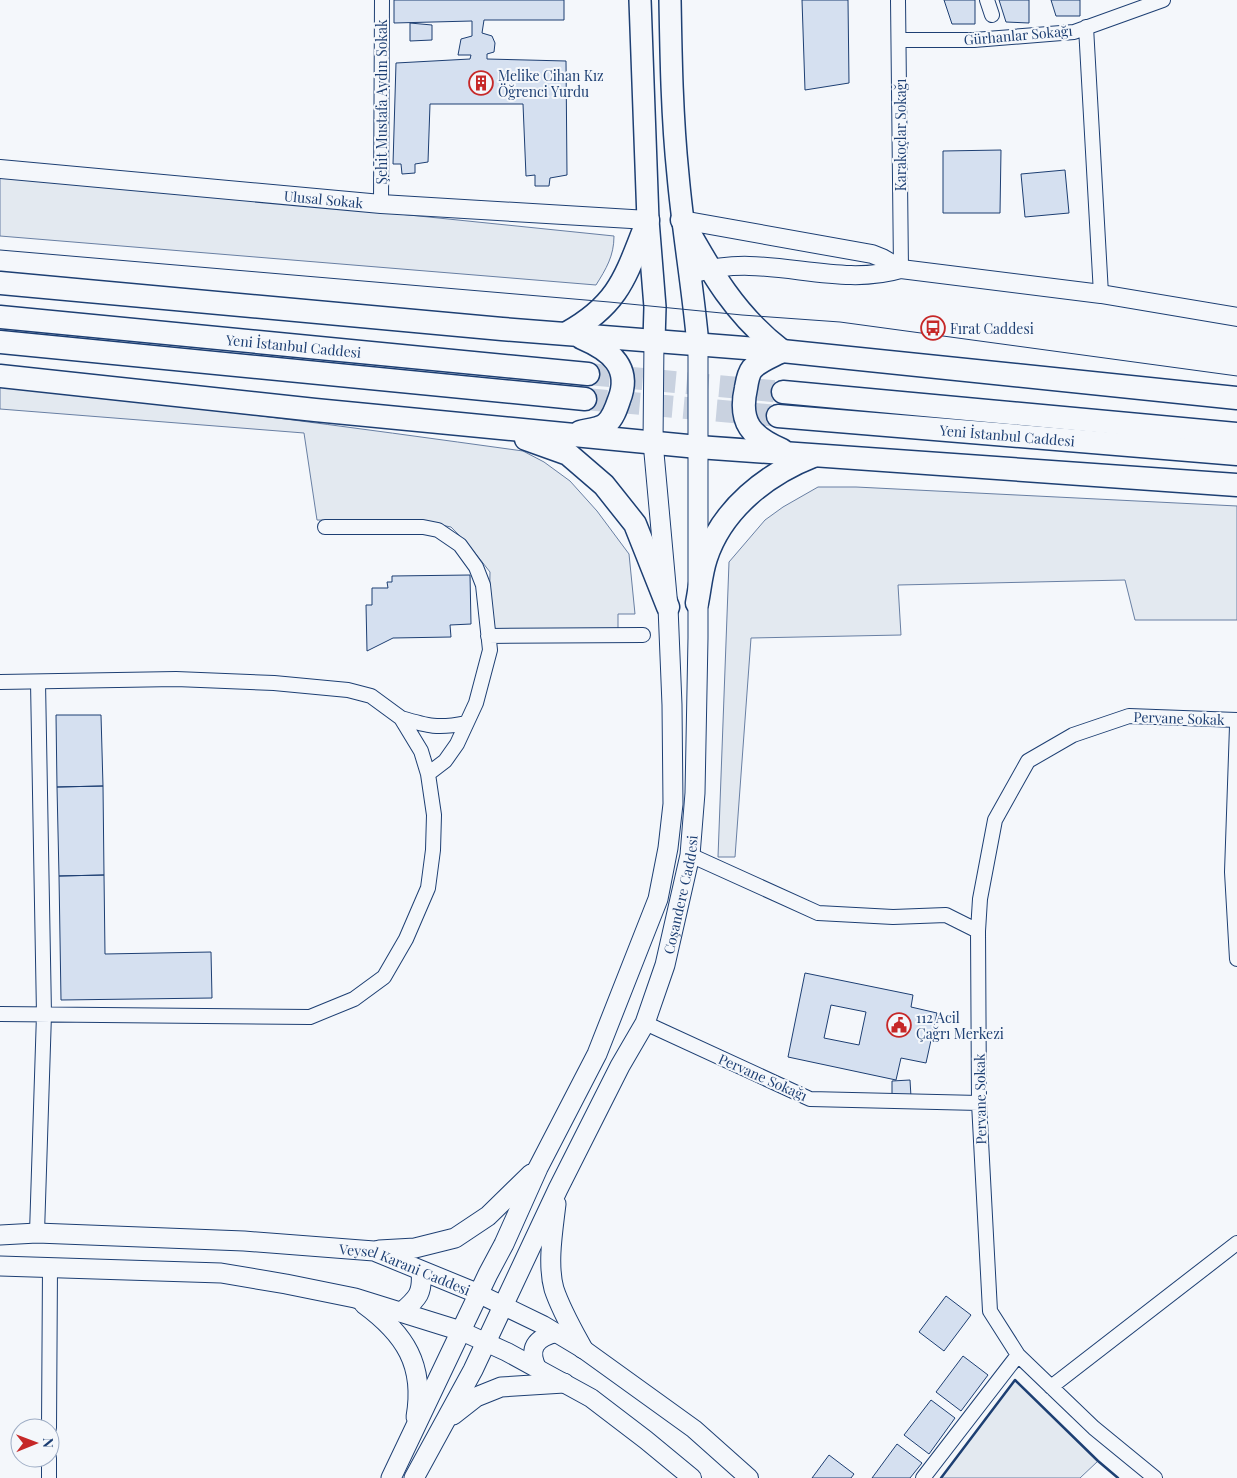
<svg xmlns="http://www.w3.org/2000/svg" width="1237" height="1478" font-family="'Playfair Display',serif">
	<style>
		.green { fill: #e3e9f0; stroke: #687fa3 }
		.building { fill: #d5e0f0; stroke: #1d3f73; fill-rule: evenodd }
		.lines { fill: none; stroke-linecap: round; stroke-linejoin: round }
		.trunk-tunnel { stroke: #c9d2e0; stroke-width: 22; stroke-dasharray: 22 11; stroke-linecap: butt }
		.minor-casing { stroke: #1d3f73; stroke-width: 16 }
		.tertiary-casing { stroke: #1d3f73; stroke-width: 20 }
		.secondary-casing { stroke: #1d3f73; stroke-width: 21 }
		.primary-casing { stroke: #1d3f73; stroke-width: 24 }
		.trunk-casing { stroke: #1d3f73; stroke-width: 25 }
		.minor { stroke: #f4f7fb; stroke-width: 14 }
		.tertiary { stroke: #f4f7fb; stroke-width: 18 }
		.secondary { stroke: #f4f7fb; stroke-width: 19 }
		.primary { stroke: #f4f7fb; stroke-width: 21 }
		.trunk { stroke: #f4f7fb; stroke-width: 22 }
		.tram { stroke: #1d3f73; stroke-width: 1 }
		.wall { stroke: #1d3f73; stroke-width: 2.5 }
		.labels { text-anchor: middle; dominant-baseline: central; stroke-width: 4; stroke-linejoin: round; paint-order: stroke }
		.street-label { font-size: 14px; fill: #1d3f73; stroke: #f4f7fb }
		.poi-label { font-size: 14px; fill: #1d3f73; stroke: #f4f7fb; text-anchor: start }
	</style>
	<rect width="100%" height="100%" fill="#f4f7fb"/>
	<path class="green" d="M0 177 321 206 614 236C614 256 606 269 596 285L0 236Z
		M0 387C175 403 349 427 523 451L544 462 570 481 597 511 629 554 635 614H618V631L489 632 490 572 468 544 451 527 426 522 317 520 304 433 0 409Z
		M818 487H856L1237 506V620H1135L1125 580 898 585 901 635 751 638 735 857H718L729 562 765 520 783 507Z
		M1015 1380 1098 1461 1080 1478H941Z"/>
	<path class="building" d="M394 0H564V20H484L482 33 492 36 495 43 494 52 487 54V59L566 61 567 175 550 178 549 186H535V175L526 176 523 104H430L428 162 415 164V173L402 174 401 164H393L396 63 470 59 471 55H458L461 39 472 36V21L394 23Z
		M802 0H848L849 83 805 90Z
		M944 0H975V24H952Z
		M999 0H1029V23L1006 22Z
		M1051 0H1080V16H1056Z
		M410 23 432 25V40L410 41Z
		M1001 150 1000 213H943V151Z
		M1065 170 1069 213 1025 217 1021 174Z
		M470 575 471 624 450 625 451 637 393 638 367 651 366 605H372V588H388L387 582H392V576Z
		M56 715H101L103 786 57 787Z
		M103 786 104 875 59 876 57 787Z
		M104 875 105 954 211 952 212 998 61 1000 59 876Z
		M805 973 913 995 911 1007 937 1013 926 1063 901 1058 896 1080 788 1057ZM831 1005 866 1012 859 1045 824 1038Z
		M910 1080 911 1097H892V1081Z
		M946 1296 971 1315 944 1351 919 1332Z
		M963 1356 988 1375 961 1411 936 1392Z
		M931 1400 955 1418 929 1454 904 1435Z
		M897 1444 922 1463 910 1478H872Z
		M829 1455 854 1474 851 1478H812Z"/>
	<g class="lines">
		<path class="trunk-tunnel" d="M588 374 783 392
			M585 399 778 416"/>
		<g class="minor-casing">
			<path id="minor" d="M898 0 901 269
				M987 0 992 15
				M1086 27 1101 294
				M899 40H974L1074 32 1163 0
				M381 204 382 0
				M325 527H423L438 530 460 545 476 567 483 585 490 650 476 703 457 744 445 761 428 774
				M488 636 643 635
				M0 682 176 679 274 683 348 690 371 696 401 718 421 751 428 774 434 815 433 850 428 888 406 939 384 977 354 999 310 1017 0 1014
				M401 718C428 726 438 729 466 723
				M1237 726 1232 872 1237 959
				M690 855 818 913 893 917 946 915 978 931
				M645 1023 810 1099 979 1103
				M37 1233 44 1014 38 682
				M1051 1387 1237 1243
				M49 1428 50 1267
				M49 1478V1458
				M923 1478 1018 1355
				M1155 1478 1094 1428 1018 1355 990 1311 979 1103 978 931 980 899 995 820 1028 761 1073 735 1129 716 1237 720"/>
		</g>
		<g class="tertiary-casing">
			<g id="tertiary">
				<path id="s1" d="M0 169 381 204 648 220"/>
				<path d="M682 220 872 254 882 258 901 269"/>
				<path d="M699 272C765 252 835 289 901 269L1101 294 1237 317"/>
				<path d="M479 1294 543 1325 583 1349 694 1429 749 1478"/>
				<path d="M461 1331 507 1352 591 1398 646 1440 692 1478"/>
				<path d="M537 1368C528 1349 535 1338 556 1333"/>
			</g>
		</g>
		<g class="secondary-casing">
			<g id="secondary">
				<path d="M556 1204C553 1230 547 1264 554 1289 561 1310 572 1329 583 1349"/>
				<path id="s2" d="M0 1235 37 1233 244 1241 374 1251 479 1294"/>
				<path d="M379 1250 415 1248 455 1238 488 1216 531 1174"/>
				<path d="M0 1266 221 1273 286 1284 355 1298 461 1331"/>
				<path d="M364 1304C405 1334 425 1365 416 1417"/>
				<path d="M402 1312C418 1298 423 1293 421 1271"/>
				<path d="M453 1415 476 1397 501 1387 564 1383"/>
				<path d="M391 1478 488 1274 504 1244 538 1168 597 1054 658 899 668 848 673 804 672 705 668 607 653 442 654 341"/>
				<path id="s3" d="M414 1478 473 1370 558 1189 620 1066 645 1023 665 965 690 855 695 793 698 638V345"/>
			</g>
		</g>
		<g class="primary-casing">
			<path id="primary" d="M640 0 648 220 655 307 654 341
				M670 0C671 58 672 117 678 175 683 232 693 288 698 345"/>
		</g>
		<g class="trunk-casing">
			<g id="trunk">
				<path d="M682 220C711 272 734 314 782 351"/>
				<path d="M0 283 502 329 782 351 1237 398"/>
				<path id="s4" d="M0 317 588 374"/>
				<path d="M567 333C621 303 626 274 648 220"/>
				<path d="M0 342 585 399"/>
				<path d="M782 351C773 356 759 361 752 369 748 374 747 382 746 388 738 423 752 437 782 450"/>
				<path d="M0 376 315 410 698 447 1237 485"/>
				<path d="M783 392 1237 434"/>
				<path id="s5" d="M778 416 1237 454"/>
				<path d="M580 432C587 430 600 429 606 424 613 418 616 409 619 400 632 367 610 350 582 338"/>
				<path d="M526 439 568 454 604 485 635 524 668 607"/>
				<path d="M697 603C700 588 701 573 706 558 722 509 767 474 813 456"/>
			</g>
		</g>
		<use href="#minor" class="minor"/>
		<use href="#tertiary" class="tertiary"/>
		<use href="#secondary" class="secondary"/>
		<use href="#primary" class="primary"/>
		<use href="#trunk" class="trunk"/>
		<path class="tram" d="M0 250 609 302 742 315 840 322 1237 376"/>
		<path class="wall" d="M941 1478 1015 1380 1098 1461 1118 1478"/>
	</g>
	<defs>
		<g id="building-ring" transform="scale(1.25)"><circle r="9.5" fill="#f4f7fb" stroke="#c62828" stroke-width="1.5"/><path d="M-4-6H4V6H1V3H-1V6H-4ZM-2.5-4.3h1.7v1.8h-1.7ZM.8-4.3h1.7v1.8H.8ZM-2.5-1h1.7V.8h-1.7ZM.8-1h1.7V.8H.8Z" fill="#c62828"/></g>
		<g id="bus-ring" transform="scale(1.25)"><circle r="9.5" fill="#f4f7fb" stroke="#c62828" stroke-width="1.5"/><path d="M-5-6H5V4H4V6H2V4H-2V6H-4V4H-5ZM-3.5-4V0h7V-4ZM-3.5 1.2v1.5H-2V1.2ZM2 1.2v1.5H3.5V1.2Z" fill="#c62828"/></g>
		<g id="civic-ring" transform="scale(1.25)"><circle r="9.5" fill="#f4f7fb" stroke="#c62828" stroke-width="1.5"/><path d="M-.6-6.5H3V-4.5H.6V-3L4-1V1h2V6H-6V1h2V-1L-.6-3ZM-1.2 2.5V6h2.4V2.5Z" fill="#c62828"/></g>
	</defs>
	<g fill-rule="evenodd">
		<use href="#building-ring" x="481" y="83"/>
		<use href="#bus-ring" x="933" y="328"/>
		<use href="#civic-ring" x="899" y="1025"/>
	</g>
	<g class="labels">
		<g class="street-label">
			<text transform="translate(1018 35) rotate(-5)">Gürhanlar Sokağı</text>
			<text transform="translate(381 102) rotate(-90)">Şehit Mustafa Aydın Sokak</text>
			<text transform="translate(900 135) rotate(-90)">Karakoçlar Sokağı</text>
			<text stroke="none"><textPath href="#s1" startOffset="325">Ulusal Sokak</textPath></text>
			<text stroke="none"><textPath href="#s4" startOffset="295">Yeni İstanbul Caddesi</textPath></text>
			<text stroke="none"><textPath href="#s5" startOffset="230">Yeni İstanbul Caddesi</textPath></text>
			<text transform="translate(1179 718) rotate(2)">Pervane Sokak</text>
			<text stroke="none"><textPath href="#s3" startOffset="644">Coşandere Caddesi</textPath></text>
			<text transform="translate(763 1077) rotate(24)">Pervane Sokağı</text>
			<text transform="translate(980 1099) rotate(-91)">Pervane Sokak</text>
			<text stroke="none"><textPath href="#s2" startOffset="409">Veysel Karani Caddesi</textPath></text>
		</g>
		<g class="poi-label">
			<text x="498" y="75">Melike Cihan Kız<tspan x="498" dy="16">Öğrenci Yurdu</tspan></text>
			<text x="950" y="328">Fırat Caddesi</text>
			<text x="916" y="1017">112 Acil<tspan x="916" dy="16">Çağrı Merkezi</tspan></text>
		</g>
	</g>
	<g transform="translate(35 1443) rotate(89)"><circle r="24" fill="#f4f7fb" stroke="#9eadc5"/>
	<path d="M0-4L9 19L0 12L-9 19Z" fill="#c62828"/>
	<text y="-8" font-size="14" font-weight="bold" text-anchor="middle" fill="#1d3f73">N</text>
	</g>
</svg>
